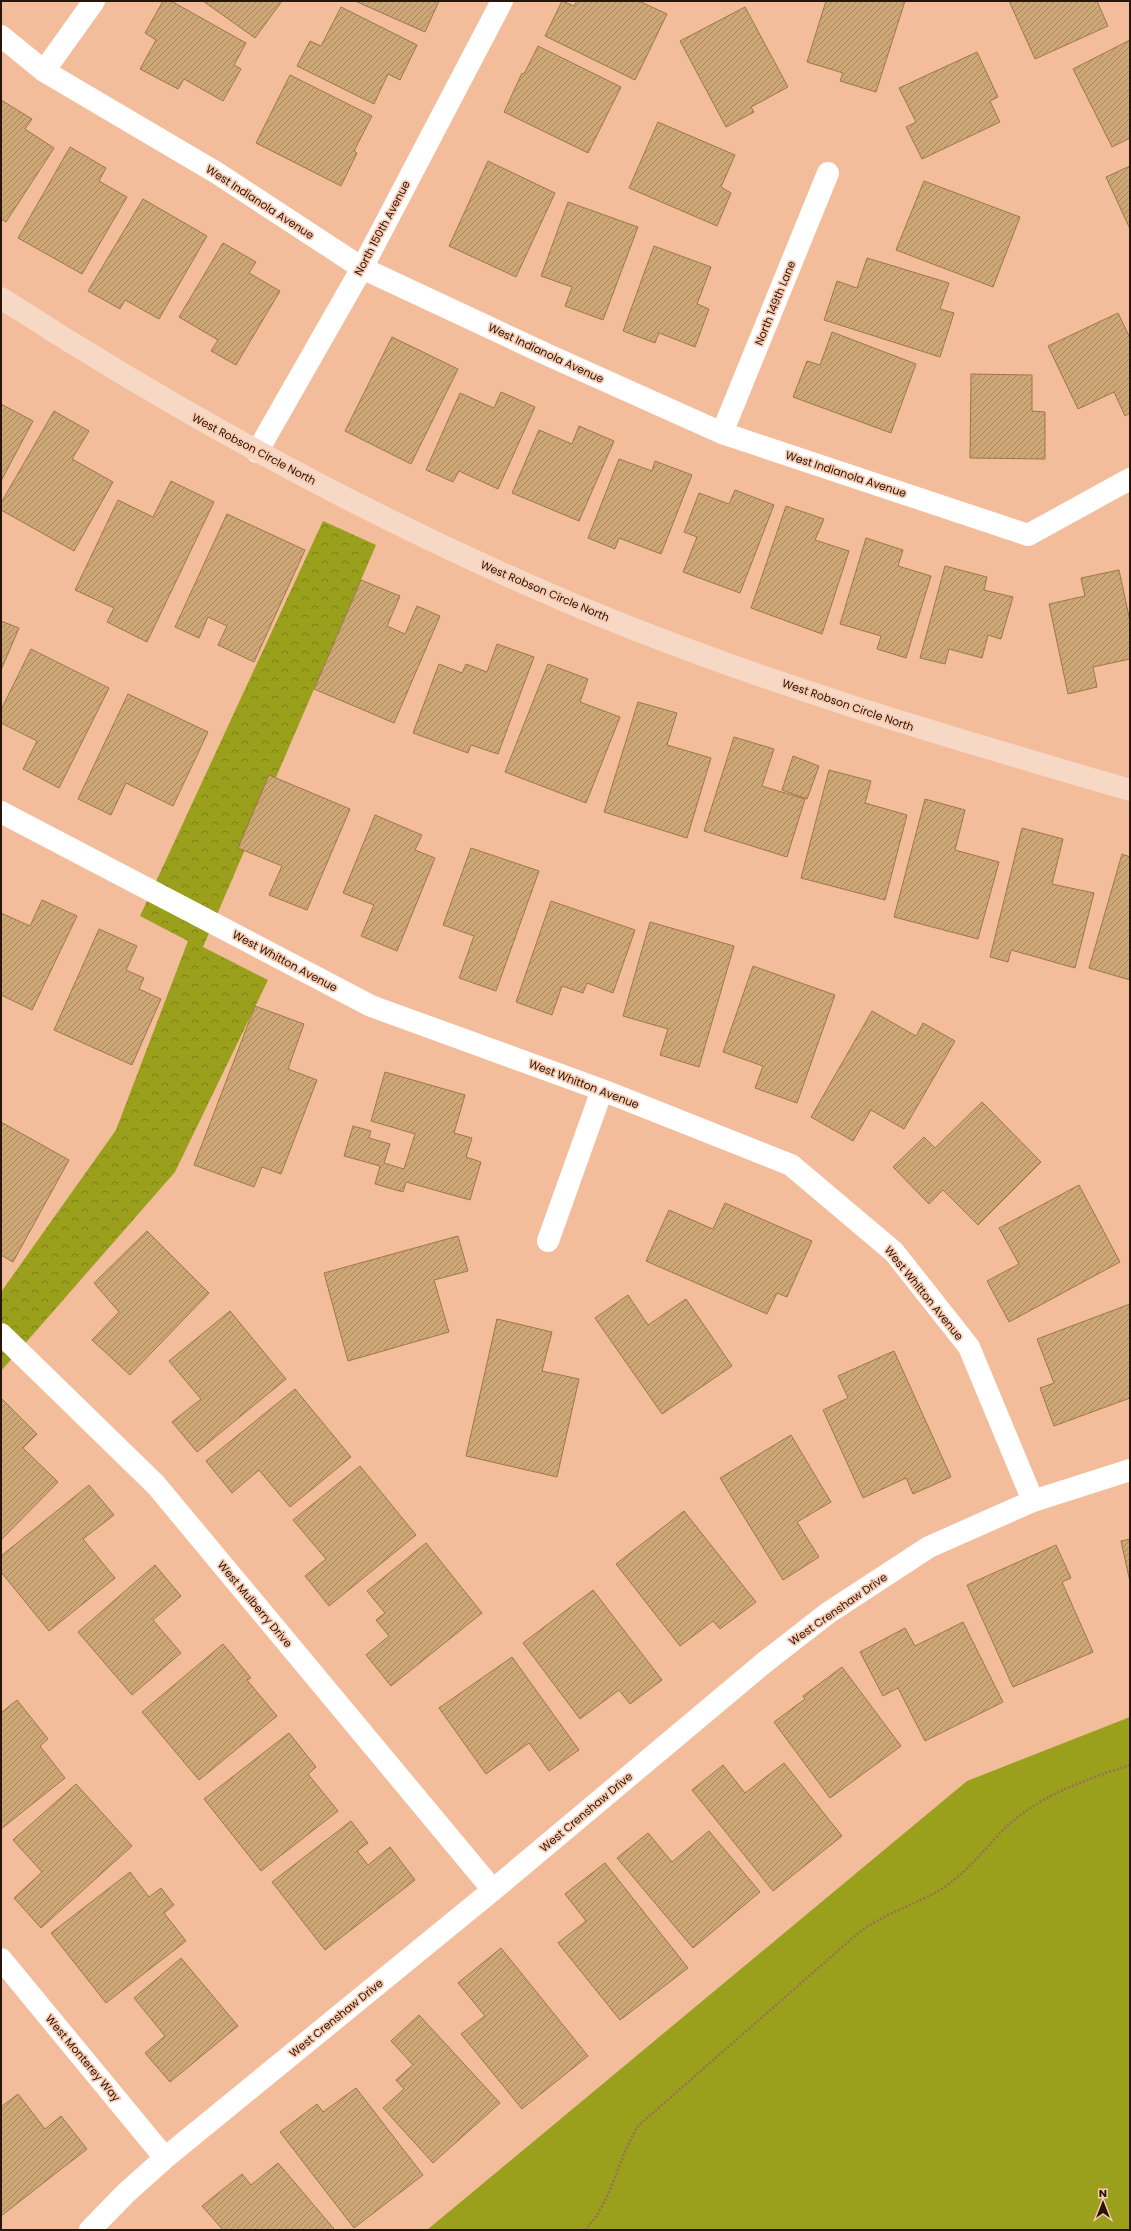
<svg xmlns="http://www.w3.org/2000/svg" width="1131" height="2231" font-family="Poppins,sans-serif">
	<style>
		.grass { fill: #9a9f1c }
		.park { fill: url(#park-crowns) }
		.building { fill: url(#building-hatch); stroke: #9d7849 }
		.lines { fill: none; stroke-linecap: round; stroke-linejoin: round }
		.path { stroke: #987058; stroke-width: 2.5; stroke-dasharray: 2 2; stroke-linecap: butt }
		.street { stroke: #fff; stroke-width: 22 }
		.secondary { stroke: #f6d8c4; stroke-width: 22 }
		.labels { text-anchor: middle; dominant-baseline: central; stroke-width: 3.5; stroke-linejoin: round; paint-order: stroke }
		.street-label { font-size: 11px; fill: #281408; stroke: #f8cbb1 }
	</style>
	<defs>
		<pattern id="park-crowns" width="20" height="18" patternUnits="userSpaceOnUse"><rect width="20" height="18" fill="#9a9f1c"/><path d="M2 6a3 3 0 1 1 6 0M12 15a3 3 0 1 1 6 0" fill="none" stroke="#7e8017"/></pattern>
		<pattern id="building-hatch" width="6" height="6" patternUnits="userSpaceOnUse"><rect width="6" height="6" fill="#cea777"/><path d="M-1 1l2-2M0 6l6-6M5 7l2-2" fill="none" stroke="#a78760"/></pattern>
	</defs>
	<rect width="100%" height="100%" fill="#f3bc9a"/>
	<path class="grass" d="M1130 1717V2230H427L967 1781Z"/>
	<path class="park" d="M323 521 376 545 203 947 268 980 175 1172 1 1371V1292L116 1130 188 941 140 916Z"/>
	<path class="building" d="M163 1H171L246 43 234 65 241 69 223 101 184 79 178 89 140 69 156 40 145 33Z
		M203 1H282L255 38Z
		M355 1H439L425 32Z
		M562 1 574 6 577 1H639L667 14 635 80 545 36Z
		M826 1H905L876 92 840 81 843 73 807 62Z
		M1009 1H1097L1108 26 1035 59Z
		M341 7 417 45 400 80 388 74 374 104 297 66 310 41 321 46Z
		M745 7 788 87 751 107 754 112 726 127 680 41Z
		M1130 40V138L1112 147 1073 69Z
		M538 46 621 87 588 153 504 112 522 73 524 74Z
		M977 52 998 97 990 101 1000 122 922 159 906 127 916 122 899 88Z
		M290 75 372 116 354 151 357 153 341 186 256 143Z
		M1 100 32 119 25 129 54 148 6 222 1 219Z
		M658 122 735 155 721 187 731 193 717 226 629 188Z
		M70 147 106 168 99 181 127 197 82 274 18 238Z
		M488 161 555 193 516 277 449 246Z
		M1130 166V229L1106 177Z
		M924 181 1020 217 993 287 896 250Z
		M143 199 207 236 159 319 125 300 120 309 88 291Z
		M568 202 638 227 603 320 565 306 572 287 541 276Z
		M223 243 256 262 249 273 280 291 236 365 211 351 218 340 179 317Z
		M654 246 711 267 697 304 709 309 695 347 659 333 655 343 623 331Z
		M867 258 949 283 940 309 954 313 940 357 824 320 837 281 857 288Z
		M1118 313 1130 338V413L1125 416 1114 392 1078 409 1048 346Z
		M832 332 916 364 891 433 793 397 807 361 820 365Z
		M392 337 458 369 411 464 345 431Z
		M971 374 1032 375V411L1045 412V459L970 458Z
		M501 392 535 407 498 489 459 471 453 482 426 470 460 393 494 408Z
		M1 404 33 421 1 481Z
		M54 411 89 431 72 459 113 482 74 551 1 510V503Z
		M579 426 614 441 579 521 512 493 539 430 572 444Z
		M619 459 652 471 655 461 692 475 661 554 619 538 615 549 588 538Z
		M171 481 214 502 147 642 107 622 114 608 75 590 118 500 153 517Z
		M735 490 774 505 740 593 683 572 697 537 684 532 699 493 729 504Z
		M786 506 824 519 815 540 849 551 822 634 751 608Z
		M227 514 305 550 254 662 218 645 227 626 208 617 199 638 175 627Z
		M866 538 903 550 898 566 931 576 906 658 877 649 881 636 840 624Z
		M945 566 987 577 984 590 1013 597 1001 639 988 635 982 658 949 649 945 664 920 658Z
		M1119 570 1130 621V659L1093 667 1097 687 1068 694 1049 604 1085 596 1081 578Z
		M361 580 400 596 387 626 405 634 417 606 440 616 394 723 314 689Z
		M1 621 19 628 1 670Z
		M497 644 534 657 498 754 471 745 468 753 413 733 439 664 462 673 466 664 487 672Z
		M31 649 109 688 59 788 23 769 37 741 1 723V710Z
		M548 664 588 679 580 702 620 717 586 803 505 772Z
		M128 694 208 732 173 806 126 783 111 815 78 799Z
		M638 702 677 713 667 745 711 758 687 838 604 812Z
		M734 737 774 749 762 786 805 799 787 857 704 831Z
		M793 756 819 766 807 799 782 790Z
		M829 770 871 781 865 803 907 815 885 900 801 878Z
		M269 775 350 809 307 910 269 895 282 866 238 848Z
		M925 799 965 810 955 850 999 862 978 939 894 917Z
		M375 815 422 835 415 850 435 858 397 951 361 936 374 905 343 893Z
		M1022 828 1063 839 1052 884 1094 893 1075 968 1011 950 1008 962 990 957Z
		M471 848 539 871 496 991 459 978 474 936 443 925Z
		M1122 854 1130 857V980L1089 968Z
		M42 900 77 916 32 1010 1 995V913L30 926Z
		M551 901 635 930 613 993 587 983 583 993 562 986 552 1015 516 1002Z
		M650 922 734 946 699 1067 660 1055 668 1029 623 1016Z
		M99 929 137 946 126 970 144 978 139 989 161 999 132 1065 54 1030Z
		M753 966 835 995 797 1103 755 1088 763 1066 723 1052Z
		M255 1006 304 1024 288 1069 317 1080 281 1174 262 1167 254 1187 194 1165Z
		M872 1011 916 1036 923 1023 955 1041 904 1129 871 1110 853 1141 811 1117Z
		M385 1072 465 1095 454 1133 472 1138 466 1157 481 1162 470 1200 406 1182 403 1192 375 1184 380 1166 344 1156 353 1126 371 1131 369 1138 390 1144 384 1163 404 1169 415 1134 371 1121Z
		M982 1102 1041 1162 978 1225 943 1190 929 1204 893 1167 924 1137 935 1148Z
		M1 1122 69 1160 13 1262 1 1255Z
		M1079 1185 1120 1262 1009 1322 987 1281 1019 1264 999 1228Z
		M725 1203 812 1241 787 1297 777 1293 767 1314 646 1261 669 1210 713 1229Z
		M147 1231 209 1293 130 1375 92 1340 119 1312 94 1283Z
		M458 1236 468 1271 434 1280 449 1332 348 1361 324 1273Z
		M628 1295 648 1325 686 1299 732 1366 662 1414 595 1318Z
		M1130 1304V1398L1054 1426 1040 1388 1054 1383 1037 1339Z
		M230 1311 286 1379 197 1452 172 1422 201 1399 169 1361Z
		M497 1319 552 1332 542 1371 579 1379 557 1477 466 1456Z
		M894 1351 951 1477 913 1494 906 1478 863 1498 823 1410 848 1398 838 1376Z
		M295 1389 351 1457 290 1507 259 1470 232 1493 206 1461Z
		M1 1398 37 1434 23 1448 58 1482 1 1540Z
		M791 1435 831 1502 797 1522 819 1557 783 1580 720 1478Z
		M360 1466 416 1535 329 1606 305 1576 326 1559 293 1520Z
		M89 1485 114 1515 83 1539 115 1578 49 1631 1 1572V1556Z
		M684 1511 756 1602 720 1629 713 1621 680 1646 616 1564Z
		M1130 1539V1582L1121 1541Z
		M426 1543 482 1613 391 1686 366 1655 389 1636 376 1620 385 1613 367 1591Z
		M1056 1545 1071 1578 1062 1582 1093 1652 1013 1687 967 1585Z
		M155 1565 181 1596 153 1620 181 1653 132 1695 78 1632Z
		M593 1590 662 1680 630 1704 619 1690 580 1719 523 1643Z
		M963 1622 1003 1702 925 1741 898 1688 883 1696 860 1652 905 1628 915 1646Z
		M223 1644 251 1678 247 1680 277 1716 199 1780 142 1712Z
		M512 1657 579 1750 549 1771 529 1743 486 1774 439 1708Z
		M842 1667 901 1746 830 1798 774 1722 805 1699 803 1696Z
		M17 1700 48 1739 40 1746 65 1778 1 1829V1713Z
		M289 1733 316 1767 308 1774 338 1811 261 1871 204 1799Z
		M784 1763 842 1836 773 1891 692 1790 723 1765 745 1793Z
		M76 1784 132 1846 41 1928 14 1898 42 1872 13 1840Z
		M351 1821 368 1843 357 1851 368 1865 390 1847 415 1880 325 1950 272 1882Z
		M709 1831 760 1892 693 1948 617 1858 648 1833 672 1862Z
		M605 1863 688 1968 620 2020 558 1943 586 1921 565 1894Z
		M130 1872 149 1897 161 1888 174 1905 164 1913 186 1941 106 2003 51 1933Z
		M501 1948 588 2056 522 2109 461 2034 485 2016 458 1983Z
		M181 1958 238 2026 170 2082 145 2053 165 2036 134 1998Z
		M419 2015 500 2103 433 2163 383 2108 404 2089 396 2080 413 2065 391 2041Z
		M356 2088 423 2175 354 2228 280 2132 317 2104 323 2112Z
		M18 2094 45 2129 61 2116 87 2149 1 2216V2107Z
		M278 2163 335 2230H223L202 2206 242 2174 251 2185Z"/>
	<g class="lines">
		<path class="path" d="M585 2230C613 2201 617 2158 639 2125L856 1935C882 1913 915 1906 943 1888 967 1872 983 1851 1002 1831 1037 1796 1084 1780 1130 1765"/>
		<path class="street" d="M1 36 44 71 217 173 362 268 548 355 722 433 1028 535 1130 479
			M44 71 94 1
			M722 433 828 173
			M257 452 362 268 502 1
			M1 812 371 1006 602 1090 791 1165 894 1252 969 1347 1033 1501
			M548 1241 602 1090
			M1 1334 156 1485 493 1890
			M1 1959 165 2158
			M90 2230 126 2193 165 2158 493 1890 765 1662 828 1613 929 1547 1033 1501 1130 1470"/>
		<path class="secondary" d="M1 298C182 415 372 519 570 603 752 680 941 735 1130 790"/>
	</g>
	<g class="labels">
		<g class="street-label">
			<text transform="translate(260 202) rotate(33)">West Indianola Avenue</text>
			<text transform="translate(382 228) rotate(-62)">North 150th Avenue</text>
			<text transform="translate(775 303) rotate(-68)">North 149th Lane</text>
			<text transform="translate(546 353) rotate(25)">West Indianola Avenue</text>
			<text transform="translate(254 449) rotate(28)">West Robson Circle North</text>
			<text transform="translate(846 474) rotate(18)">West Indianola Avenue</text>
			<text transform="translate(545 591) rotate(23)">West Robson Circle North</text>
			<text transform="translate(848 705) rotate(19)">West Robson Circle North</text>
			<text transform="translate(285 961) rotate(28)">West Whitton Avenue</text>
			<text transform="translate(584 1084) rotate(21)">West Whitton Avenue</text>
			<text transform="translate(924 1293) rotate(51)">West Whitton Avenue</text>
			<text transform="translate(255 1604) rotate(50)">West Mulberry Drive</text>
			<text transform="translate(838 1609) rotate(-35)">West Crenshaw Drive</text>
			<text transform="translate(586 1812) rotate(-40)">West Crenshaw Drive</text>
			<text transform="translate(336 2018) rotate(-39)">West Crenshaw Drive</text>
			<text transform="translate(83 2058) rotate(50)">West Monterey Way</text>
		</g>
	</g>
	<rect width="1131" height="2231" fill="none" stroke="#281408" stroke-width="4"/>
	<g transform="translate(1103 2203)" stroke="#f8cbb1" stroke-width="3" paint-order="stroke">
	<path d="M0-3L7 15L0 10L-7 15Z" fill="#281408"/>
	<text y="-6" font-size="11" font-weight="bold" text-anchor="middle" fill="#281408">N</text>
	</g>
</svg>
